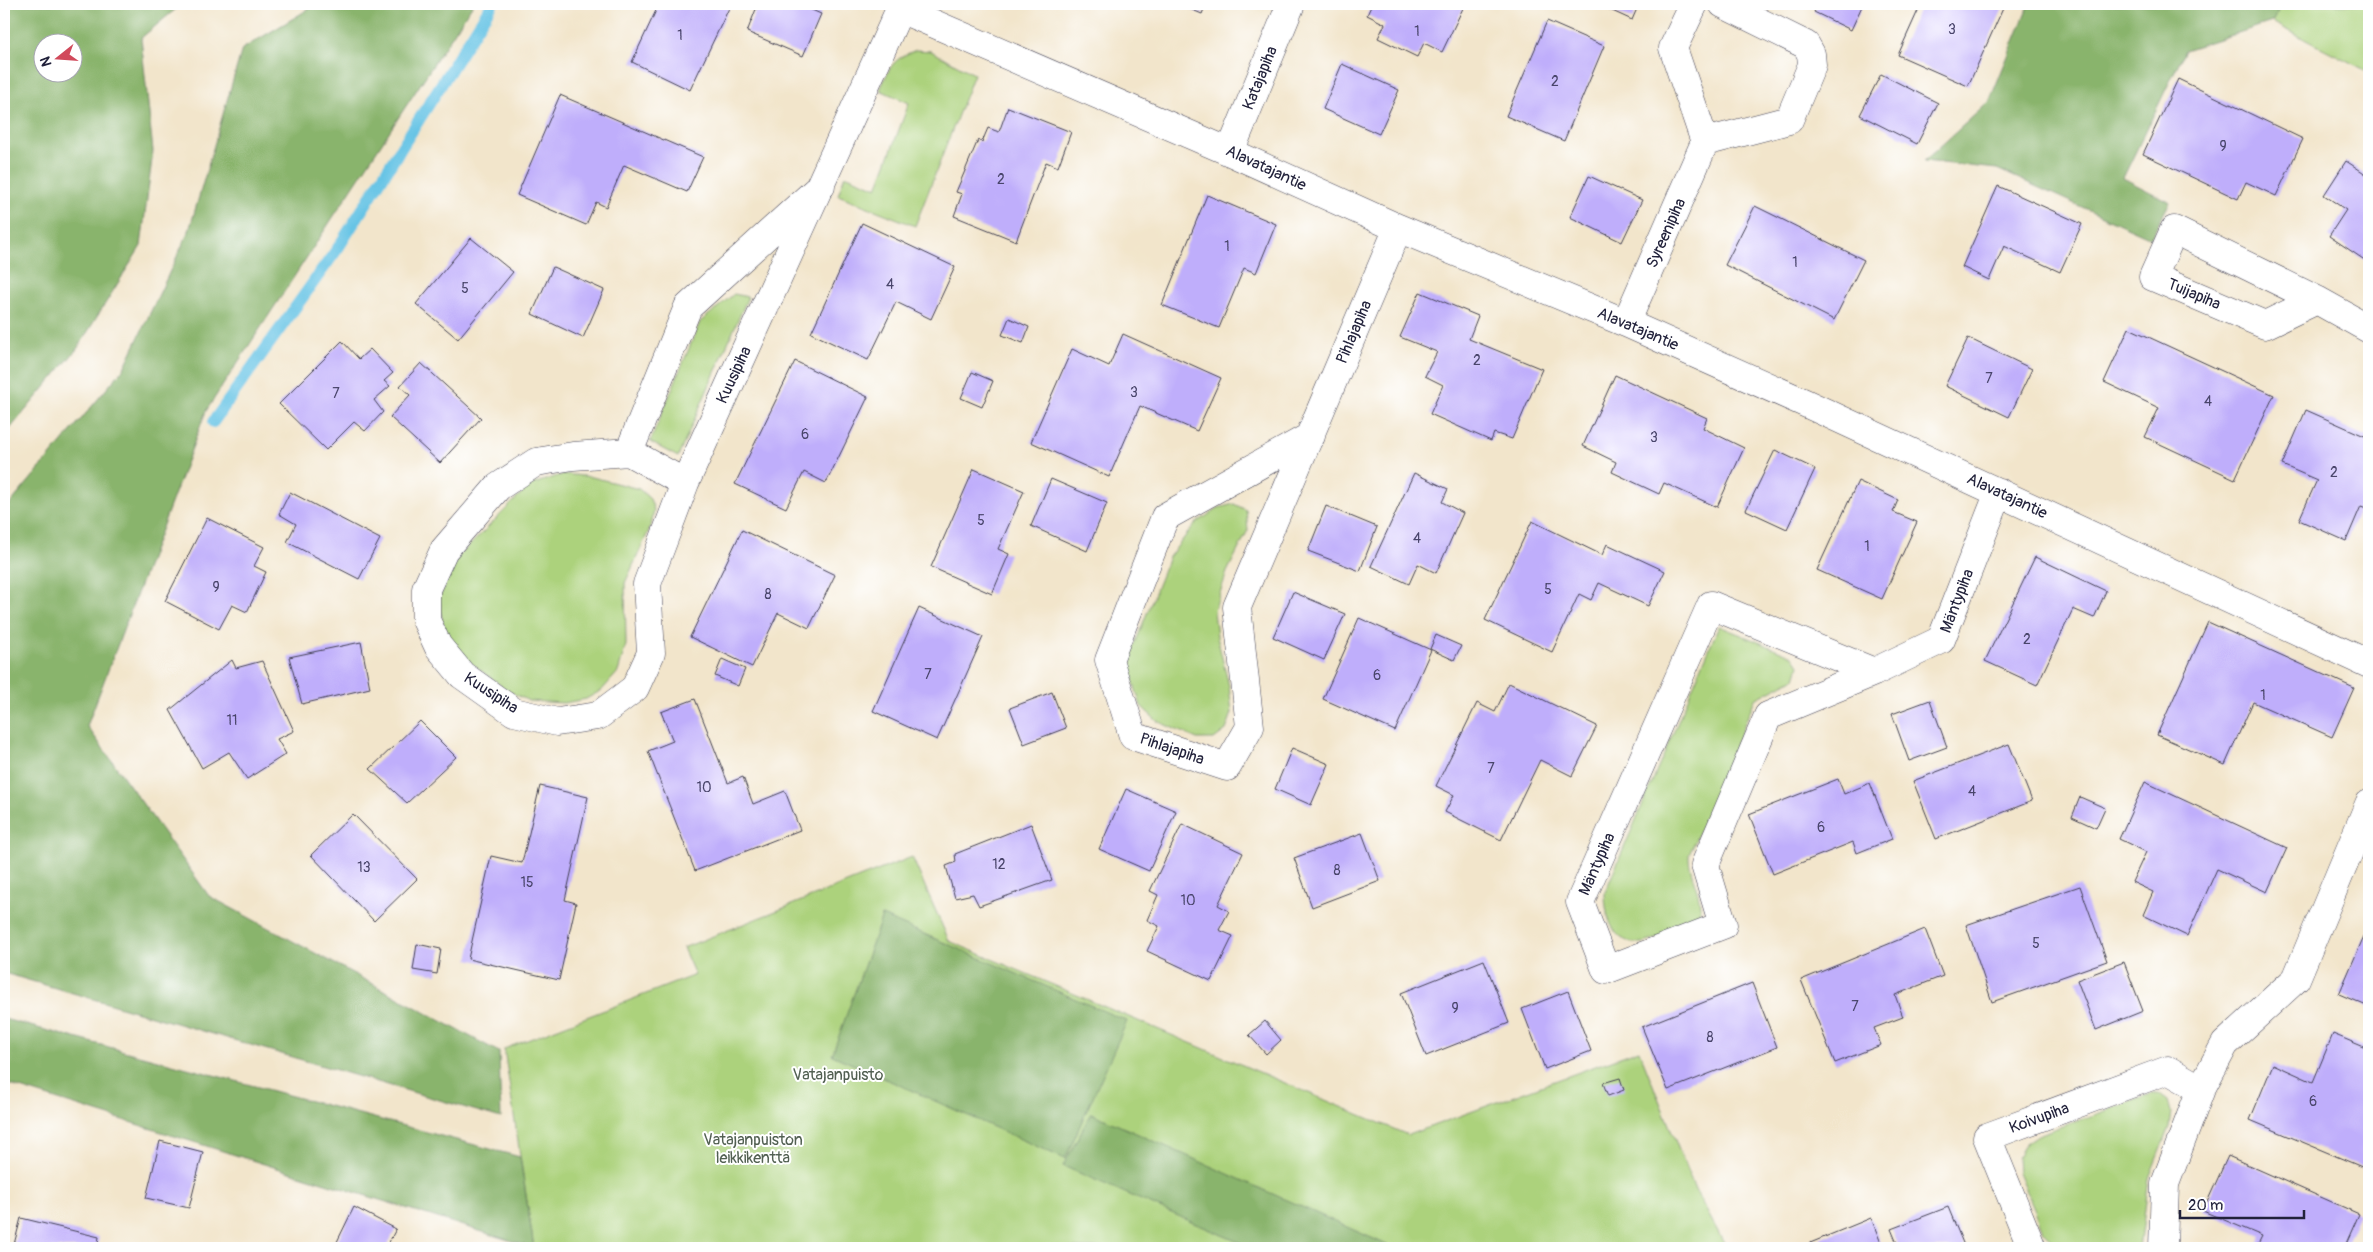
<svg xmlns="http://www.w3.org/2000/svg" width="2373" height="1252" font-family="Pangolin,sans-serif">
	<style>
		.green { fill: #acd27c; stroke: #677a5c }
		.forest { fill: #89b46c; stroke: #566b54; fill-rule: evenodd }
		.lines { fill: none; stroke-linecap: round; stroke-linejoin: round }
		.stream { stroke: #67c4e5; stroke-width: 12 }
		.building { fill: #bfaefb }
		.minor-casing { stroke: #413f51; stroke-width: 29 }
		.minor { stroke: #fff; stroke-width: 28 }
		.labels { text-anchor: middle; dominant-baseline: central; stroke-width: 4; stroke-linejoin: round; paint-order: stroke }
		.number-label { font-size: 14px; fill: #49456b }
		.street-label { font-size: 16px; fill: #22223b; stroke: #fff }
		.park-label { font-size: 16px; fill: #526052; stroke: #fff }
	</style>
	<rect width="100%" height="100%" fill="#fff"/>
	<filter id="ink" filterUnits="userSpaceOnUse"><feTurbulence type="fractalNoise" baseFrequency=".02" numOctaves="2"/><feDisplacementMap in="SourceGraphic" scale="10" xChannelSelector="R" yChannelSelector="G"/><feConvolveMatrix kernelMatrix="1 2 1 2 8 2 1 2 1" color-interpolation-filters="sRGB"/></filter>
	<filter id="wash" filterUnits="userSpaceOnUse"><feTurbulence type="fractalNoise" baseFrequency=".0096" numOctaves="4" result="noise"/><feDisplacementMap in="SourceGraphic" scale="20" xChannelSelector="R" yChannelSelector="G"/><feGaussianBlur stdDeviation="1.12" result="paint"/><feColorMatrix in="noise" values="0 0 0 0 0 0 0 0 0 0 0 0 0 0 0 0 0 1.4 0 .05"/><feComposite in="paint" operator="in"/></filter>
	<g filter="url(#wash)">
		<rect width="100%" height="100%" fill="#f2e5cb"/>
		<path class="green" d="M2282 4H2369V72L2272 22Z
			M916 50 931 51 974 74 915 226 838 195 845 175 877 188 909 103 880 90C890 67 891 60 916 50Z
			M734 294 748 297 678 457 650 442 700 322Z
			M564 474 592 477 639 489 650 499 654 510 651 526 625 583 626 645 618 672 602 690 586 699 564 703 529 701 508 691 451 648 443 624 439 598 459 556 530 485Z
			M1234 504 1246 510 1248 530 1227 572 1214 611 1217 637 1229 686 1232 713 1226 730 1214 739H1197L1157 721 1141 706 1133 681 1129 659 1169 557 1195 524 1218 508Z
			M1719 626 1793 656 1799 665 1795 678 1755 699 1689 855C1688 874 1704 898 1699 914 1695 925 1680 929 1671 932 1661 936 1648 944 1638 943 1611 943 1605 913 1605 892Z
			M912 857 949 941 1408 1135 1639 1050 1695 1190 1727 1248H534L504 1049 695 975 683 948Z
			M2150 1095H2160L2168 1101 2171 1112 2169 1127 2149 1178 2140 1248H2067L2053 1241 2043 1230 2018 1172 2017 1158 2026 1143 2038 1135Z"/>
		<path class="forest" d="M4 4H182L141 38 153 151 141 246 77 349 4 436ZM72 42V72H42V42Z
			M317 4H473L206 411 87 726 209 896 499 1052 501 1118 4 973V511L124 368 189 231 242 49Z
			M2027 4H2282L2272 22 2185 50 2123 178 2170 202 2151 238 1997 169 1924 161 1989 102 2028 7Z
			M882 916 1127 1021 1065 1159 832 1055Z
			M4 1019 520 1157 534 1248 4 1083Z
			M1091 1113 1394 1248H1252L1063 1166Z"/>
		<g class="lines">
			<path class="stream" d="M213 422 338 248 492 4"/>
		</g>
		<g id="blocks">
			<path class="building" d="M659 4H719L729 8 690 90 632 62Z
				M758 4H798L821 14 803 56 747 32Z
				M1178 4H1206L1202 14Z
				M1372 4H1465L1442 52 1424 43 1417 57 1378 38 1385 24 1367 15Z
				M1597 4H1639L1632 20Z
				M1818 4H1863L1851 30 1814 12Z
				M1921 4H2005L1968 86 1898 55Z
				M1547 21 1604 46 1564 141 1506 116Z
				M1342 64 1399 90 1379 134 1323 109Z
				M1881 74 1938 103 1917 144 1860 115Z
				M2178 79 2303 139 2276 196 2246 182 2238 199 2143 154Z
				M560 95 703 157 687 192 624 165 606 207 596 202 586 225 517 195Z
				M1008 107 1071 132 1058 167 1046 162 1016 241 954 216 962 194 956 192 978 140 982 142 988 128 999 132Z
				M2346 161 2369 176V263L2329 236 2346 210 2324 195Z
				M1589 176 1642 200 1622 242 1570 217Z
				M1998 186 2082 224 2060 272 2004 246 1989 280 1962 267Z
				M1207 195 1276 224 1256 273 1244 268 1219 328 1162 305Z
				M1755 206 1864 260 1834 320 1725 265Z
				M862 223 955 267 931 319 896 302 868 360 811 333Z
				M471 238 513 272 458 339 416 304Z
				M553 267 604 290 583 338 532 314Z
				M1420 292 1478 316 1469 339 1542 369 1512 439 1494 433 1491 441 1430 414 1443 385 1425 376 1437 352 1400 337Z
				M1009 318 1029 327 1023 343 1002 335Z
				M2129 328 2274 395 2235 479 2145 437 2159 408 2104 382Z
				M1123 334 1221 378 1197 431 1140 406 1109 477 1031 442 1072 349 1109 366Z
				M1968 338 2032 369 2009 417 1945 386Z
				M342 341 359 359 370 349 393 373 384 381 390 386 374 400 383 412 365 431 354 422 326 450 279 404Z
				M795 361 868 397 826 483 804 472 786 508 735 484Z
				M421 363 481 418 440 463 390 417 410 395 400 386Z
				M972 372 993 381 982 407 961 398Z
				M1615 375 1707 418 1703 428 1744 448 1717 507 1664 483 1659 494 1612 472 1616 462 1583 446Z
				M2306 410 2369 438V509L2361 506 2346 541 2299 520 2317 480 2282 465Z
				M1775 450 1815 469 1787 529 1746 510Z
				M974 469 1024 491 998 549 1009 554 992 594 931 567Z
				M1414 473 1448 489 1442 502 1463 513 1436 573 1418 564 1409 584 1371 566Z
				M1051 479 1107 503 1087 551 1031 526Z
				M1858 481 1898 500 1893 512 1917 522 1882 599 1817 570Z
				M290 492 380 539 359 579 287 542 296 524 279 514Z
				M1326 506 1377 527 1360 571 1308 551Z
				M207 518 264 547 254 566 266 572 247 612 232 605 219 629 165 601Z
				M1532 521 1602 555 1607 544 1665 571 1648 606 1599 583 1591 600 1579 594 1552 652 1485 620Z
				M742 530 835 575 809 628 778 613 752 667 690 637Z
				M2035 557 2106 591 2094 618 2073 609 2037 685 1985 661Z
				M1293 592 1345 614 1324 660 1273 637Z
				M919 608 983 637 937 740 873 711Z
				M1359 618 1431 650 1395 731 1323 699Z
				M2208 622 2354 688 2332 737 2253 702 2225 765 2157 735Z
				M1436 635 1461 646 1454 660 1430 649Z
				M361 642 370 688 302 704 289 657Z
				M722 659 745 669 738 686 715 676Z
				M232 660 236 668 262 661 294 731 277 739 286 754 247 779 229 752 202 768 170 710Z
				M1509 683 1597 726 1572 776 1540 760 1501 840 1445 812 1454 795 1436 786 1477 703 1495 712Z
				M1052 692 1066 728 1024 744 1010 708Z
				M695 699 728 783 743 777 753 804 785 791 800 830 695 871 648 751 673 741 661 712Z
				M1930 700 1947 747 1909 761 1892 714Z
				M420 721 456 757 407 803 370 769Z
				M2009 744 2032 801 1936 839 1913 781Z
				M1292 748 1329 764 1311 805 1275 789Z
				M1838 779 1844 794 1870 783 1892 839 1857 853 1853 842 1773 874 1749 814Z
				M2145 782 2287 848 2267 892 2217 869 2187 936 2143 915 2153 892 2132 882 2146 852 2119 839Z
				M540 786 588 797 565 900 576 903 559 980 468 959 491 856 522 863Z
				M1126 789 1176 811 1149 871 1099 849Z
				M2080 797 2105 808 2096 828 2072 817Z
				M353 814 417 879 374 921 311 855Z
				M1031 824 1052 880 979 906 973 894 955 898 946 866 956 862 955 854Z
				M1182 824 1243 853 1218 905 1229 911 1219 930 1233 936 1211 981 1147 951 1159 926 1147 920 1158 895 1150 891Z
				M1362 833 1380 881 1312 907 1294 858Z
				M2080 886 2107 961 1992 1002 1966 925Z
				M1925 929 1943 976 1895 995 1903 1017 1874 1028 1881 1045 1835 1063 1801 980Z
				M2364 936 2369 939V1007L2339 994Z
				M417 944 441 949 437 974 413 970Z
				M1484 960 1509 1023 1426 1056 1401 993Z
				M2124 962 2143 1011 2096 1030 2077 980Z
				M1752 983 1777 1047 1668 1090 1642 1027Z
				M1568 991 1591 1051 1545 1069 1522 1009Z
				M1265 1021 1281 1040 1266 1054 1249 1035Z
				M2333 1034 2369 1049V1170L2250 1120 2273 1064 2313 1082Z
				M1620 1078 1624 1090 1608 1096 1603 1083Z
				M160 1141 203 1152 189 1208 146 1198Z
				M2228 1156 2359 1214 2344 1248 2335 1244 2333 1248H2256L2262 1236 2203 1211Z
				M354 1207 396 1229 386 1248H334Z
				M1948 1207 1965 1248H1899L1891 1229Z
				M21 1218 99 1237 97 1248H13Z
				M1871 1218 1883 1248H1798Z"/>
		</g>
	</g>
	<g filter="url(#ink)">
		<use href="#blocks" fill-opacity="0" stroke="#413f51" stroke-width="1"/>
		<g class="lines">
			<g class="minor-casing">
				<path id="minor" d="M1705 142 1789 120 1812 65 1811 54 1806 45 1723 4
					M1230 152 1291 4
					M821 186 688 307 629 452 573 456 536 462 498 487 444 550 426 589V620L438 646 462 675 514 712 557 722 598 716 635 688 651 653 647 584 685 483 900 9 1230 152 1398 228 1626 323 1805 403 2369 664
					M2317 300 2265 325 2153 277 2174 230 2317 300 2369 329
					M1626 323 1705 142 1673 48 1694 4
					M1311 436 1165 517 1109 660 1133 736 1227 767 1250 727 1237 607 1398 228
					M629 452 685 483
					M1874 672 1711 605 1580 902 1606 970 1723 925 1705 865 1768 716 1874 672 1941 640 1999 492
					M2032 1248 1987 1137 2168 1070 2201 1089
					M2163 1248 2165 1184 2201 1089 2225 1044 2296 979 2369 804"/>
			</g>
			<use href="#minor" class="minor"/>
		</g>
	</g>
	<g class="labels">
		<g class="number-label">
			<text x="1952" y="29">3</text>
			<text x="1417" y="31">1</text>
			<text x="680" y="35">1</text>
			<text x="1555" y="81">2</text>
			<text x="2223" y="146">9</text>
			<text x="1001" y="179">2</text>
			<text x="1227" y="246">1</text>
			<text x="1795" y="262">1</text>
			<text x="890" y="284">4</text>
			<text x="465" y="288">5</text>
			<text x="1477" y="360">2</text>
			<text x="1989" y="378">7</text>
			<text x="1134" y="392">3</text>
			<text x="336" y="393">7</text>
			<text x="2208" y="401">4</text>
			<text x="805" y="434">6</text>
			<text x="1654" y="437">3</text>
			<text x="2334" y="472">2</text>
			<text x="981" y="520">5</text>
			<text x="1417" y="538">4</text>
			<text x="1867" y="546">1</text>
			<text x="216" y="587">9</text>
			<text x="1548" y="589">5</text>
			<text x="768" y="594">8</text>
			<text x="2027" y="639">2</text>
			<text x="928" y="674">7</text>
			<text x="1377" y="675">6</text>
			<text x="2263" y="695">1</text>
			<text x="232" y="720">11</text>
			<text x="1491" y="768">7</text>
			<text x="704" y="787">10</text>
			<text x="1972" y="791">4</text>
			<text x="1821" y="827">6</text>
			<text x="999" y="864">12</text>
			<text x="364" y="867">13</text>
			<text x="1337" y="870">8</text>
			<text x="527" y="882">15</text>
			<text x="1188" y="900">10</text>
			<text x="2036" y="943">5</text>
			<text x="1855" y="1006">7</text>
			<text x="1455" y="1008">9</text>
			<text x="1710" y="1037">8</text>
			<text x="2313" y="1101">6</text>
		</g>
		<g class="street-label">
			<text transform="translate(1260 78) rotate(-68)">Katajapiha</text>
			<text transform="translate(1266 168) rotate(25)">Alavatajantie</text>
			<text transform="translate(1666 233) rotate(-66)">Syreenipiha</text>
			<text transform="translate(2194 294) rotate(23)">Tuijapiha</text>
			<text transform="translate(1638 329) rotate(23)">Alavatajantie</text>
			<text transform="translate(1354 332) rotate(-67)">Pihlajapiha</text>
			<text transform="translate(734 375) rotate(-65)">Kuusipiha</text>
			<text transform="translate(2007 496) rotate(25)">Alavatajantie</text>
			<text transform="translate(1957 601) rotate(-69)">Mäntypiha</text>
			<text transform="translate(491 693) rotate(33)">Kuusipiha</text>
			<text transform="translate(1172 749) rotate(19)">Pihlajapiha</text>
			<text transform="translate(1597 864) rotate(-66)">Mäntypiha</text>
			<text transform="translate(2039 1118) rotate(-20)">Koivupiha</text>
		</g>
		<g class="park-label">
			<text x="838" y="1075">Vatajanpuisto</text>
			<text x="753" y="1140">Vatajanpuiston<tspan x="753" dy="18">leikkikenttä</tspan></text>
		</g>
	</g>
	<rect width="2373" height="1252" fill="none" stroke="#fff" stroke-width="20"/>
	<g transform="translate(58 58) rotate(253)"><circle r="24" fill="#ffffff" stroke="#a7a7b1"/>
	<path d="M0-4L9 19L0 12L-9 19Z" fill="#d1495b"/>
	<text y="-8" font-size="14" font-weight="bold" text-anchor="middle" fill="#22223b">N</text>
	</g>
	<path d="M2180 1210v8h124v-8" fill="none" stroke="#22223b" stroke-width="2.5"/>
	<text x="2188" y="1210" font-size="15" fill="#22223b" stroke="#ffffff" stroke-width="4" paint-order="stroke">20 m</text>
</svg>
